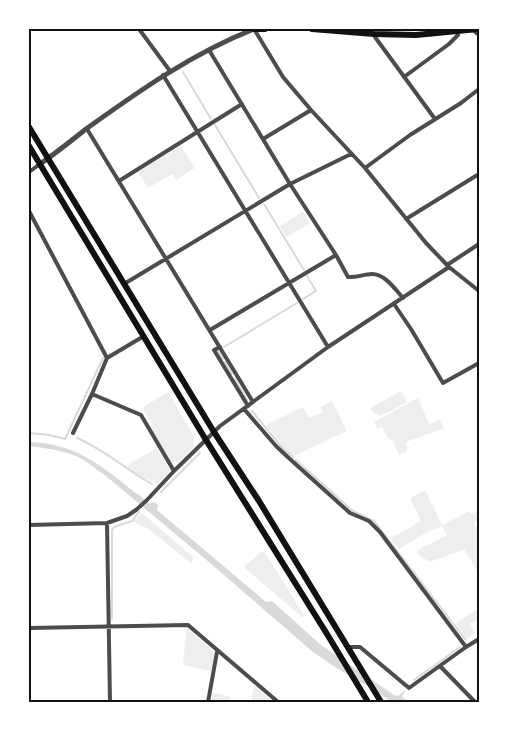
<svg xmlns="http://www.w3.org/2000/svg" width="508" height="731" font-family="Rubik,sans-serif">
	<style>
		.green { fill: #eee }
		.water { fill: #d9d9d9 }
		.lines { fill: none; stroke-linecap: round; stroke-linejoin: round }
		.stream { stroke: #d9d9d9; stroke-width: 2 }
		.minor { stroke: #4c4c4c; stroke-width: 4 }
		.tertiary { stroke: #4c4c4c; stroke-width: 5 }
		.primary { stroke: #111; stroke-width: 6 }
		.neatline { fill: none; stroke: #111; stroke-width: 2 }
	</style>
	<rect width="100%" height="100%" fill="#fff"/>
	<path class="green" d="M181 146 195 168 176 180 172 174 148 188 138 172Z
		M303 212 310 223 286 237 280 226Z
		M401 391 407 402 381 416 374 413 370 408Z
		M168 392 194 437 193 448 177 463 171 462 150 427 153 425 142 408Z
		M418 398 429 424 440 420 444 428 406 442 407 451 399 455 392 440 388 438 382 427 377 429 374 422Z
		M332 401 347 431 294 456 281 444 266 425 303 407 309 418 323 412 321 407Z
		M157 448 169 467V472L157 484 139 475 126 466Z
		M425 490 442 525 470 511 471 514 479 510V520L474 523 479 533V574L464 549 430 562 417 554 418 550 447 535 442 526 427 532 399 549 390 538 401 533 421 521 410 498Z
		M142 513 193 557 192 564 150 530 133 521Z
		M264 551 304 615 302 617 244 567 261 552Z
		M479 608V619L470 624 475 633 467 639 455 624Z
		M187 628 213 651 214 657 211 671 183 665Z
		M254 686 273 702H251Z
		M213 693 231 697 229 702H211Z"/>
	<path class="water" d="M29 442C78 444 100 465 137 494H139V495L149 504 154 502 158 505 157 510 266 602 272 601 321 645 394 695 398 696 405 690V691L402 697 409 702H392L376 691 335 667 313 652 216 568 106 476C96 469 87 461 76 456 61 450 44 448 29 446Z"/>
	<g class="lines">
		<path class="stream" d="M183 72 211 119
			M215 125 259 198
			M264 204 304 270
			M303 299 316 291 307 276
			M224 347 297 303
			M218 351 223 359
			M225 362 232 374
			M235 379 247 400
			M252 411 279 444 293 457
			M29 433 49 435 65 439 103 358
			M77 438C105 450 125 469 152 484
			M296 460 353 511 370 519
			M161 492 200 453
			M373 520 378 526 465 639
			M112 619V530L114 527 132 521 139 512
			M414 680 460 647"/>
		<path class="minor" d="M139 29 170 71
			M254 29 283 77 311 110 365 168 426 243 449 267 479 291
			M473 30 479 35
			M374 34 375 37 435 119
			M209 50 290 184 336 255 348 277C356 278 364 274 372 274 385 274 395 289 403 298
			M163 75 328 347
			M404 77 449 44 458 35 456 30
			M87 129 253 402
			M263 139 311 110
			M365 168 410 135 461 103 479 89
			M29 172 40 164
			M119 181 242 104
			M29 211 107 358
			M406 219 479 174
			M447 265 479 244
			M124 284 290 184 351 154
			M394 304 411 329 443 383 479 363
			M210 330 336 255
			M220 347 214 350 248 406
			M92 394 141 415 174 471
			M244 409 276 446 291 460 350 513 369 521 380 532 466 647
			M73 433 92 394 107 358 144 336
			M107 523 110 702
			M29 525 107 523 127 516 136 510 147 500 174 471 220 426 328 347 449 267
			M29 628 188 625 278 702
			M347 647H360L409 688 466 647 479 639
			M440 666 475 702
			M208 702 217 652"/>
		<path class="tertiary" d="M40 164C56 153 71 141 86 129 139 91 193 53 254 29"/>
		<path class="primary" d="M254 29H265
			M312 29 374 34 416 35 478 29
			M29 127 214 432 259 501 381 702
			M29 146 206 440 327 634 368 702"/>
	</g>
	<rect width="508" height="731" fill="none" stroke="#ffffff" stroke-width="60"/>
	<rect x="30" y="30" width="448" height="671" class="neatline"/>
</svg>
